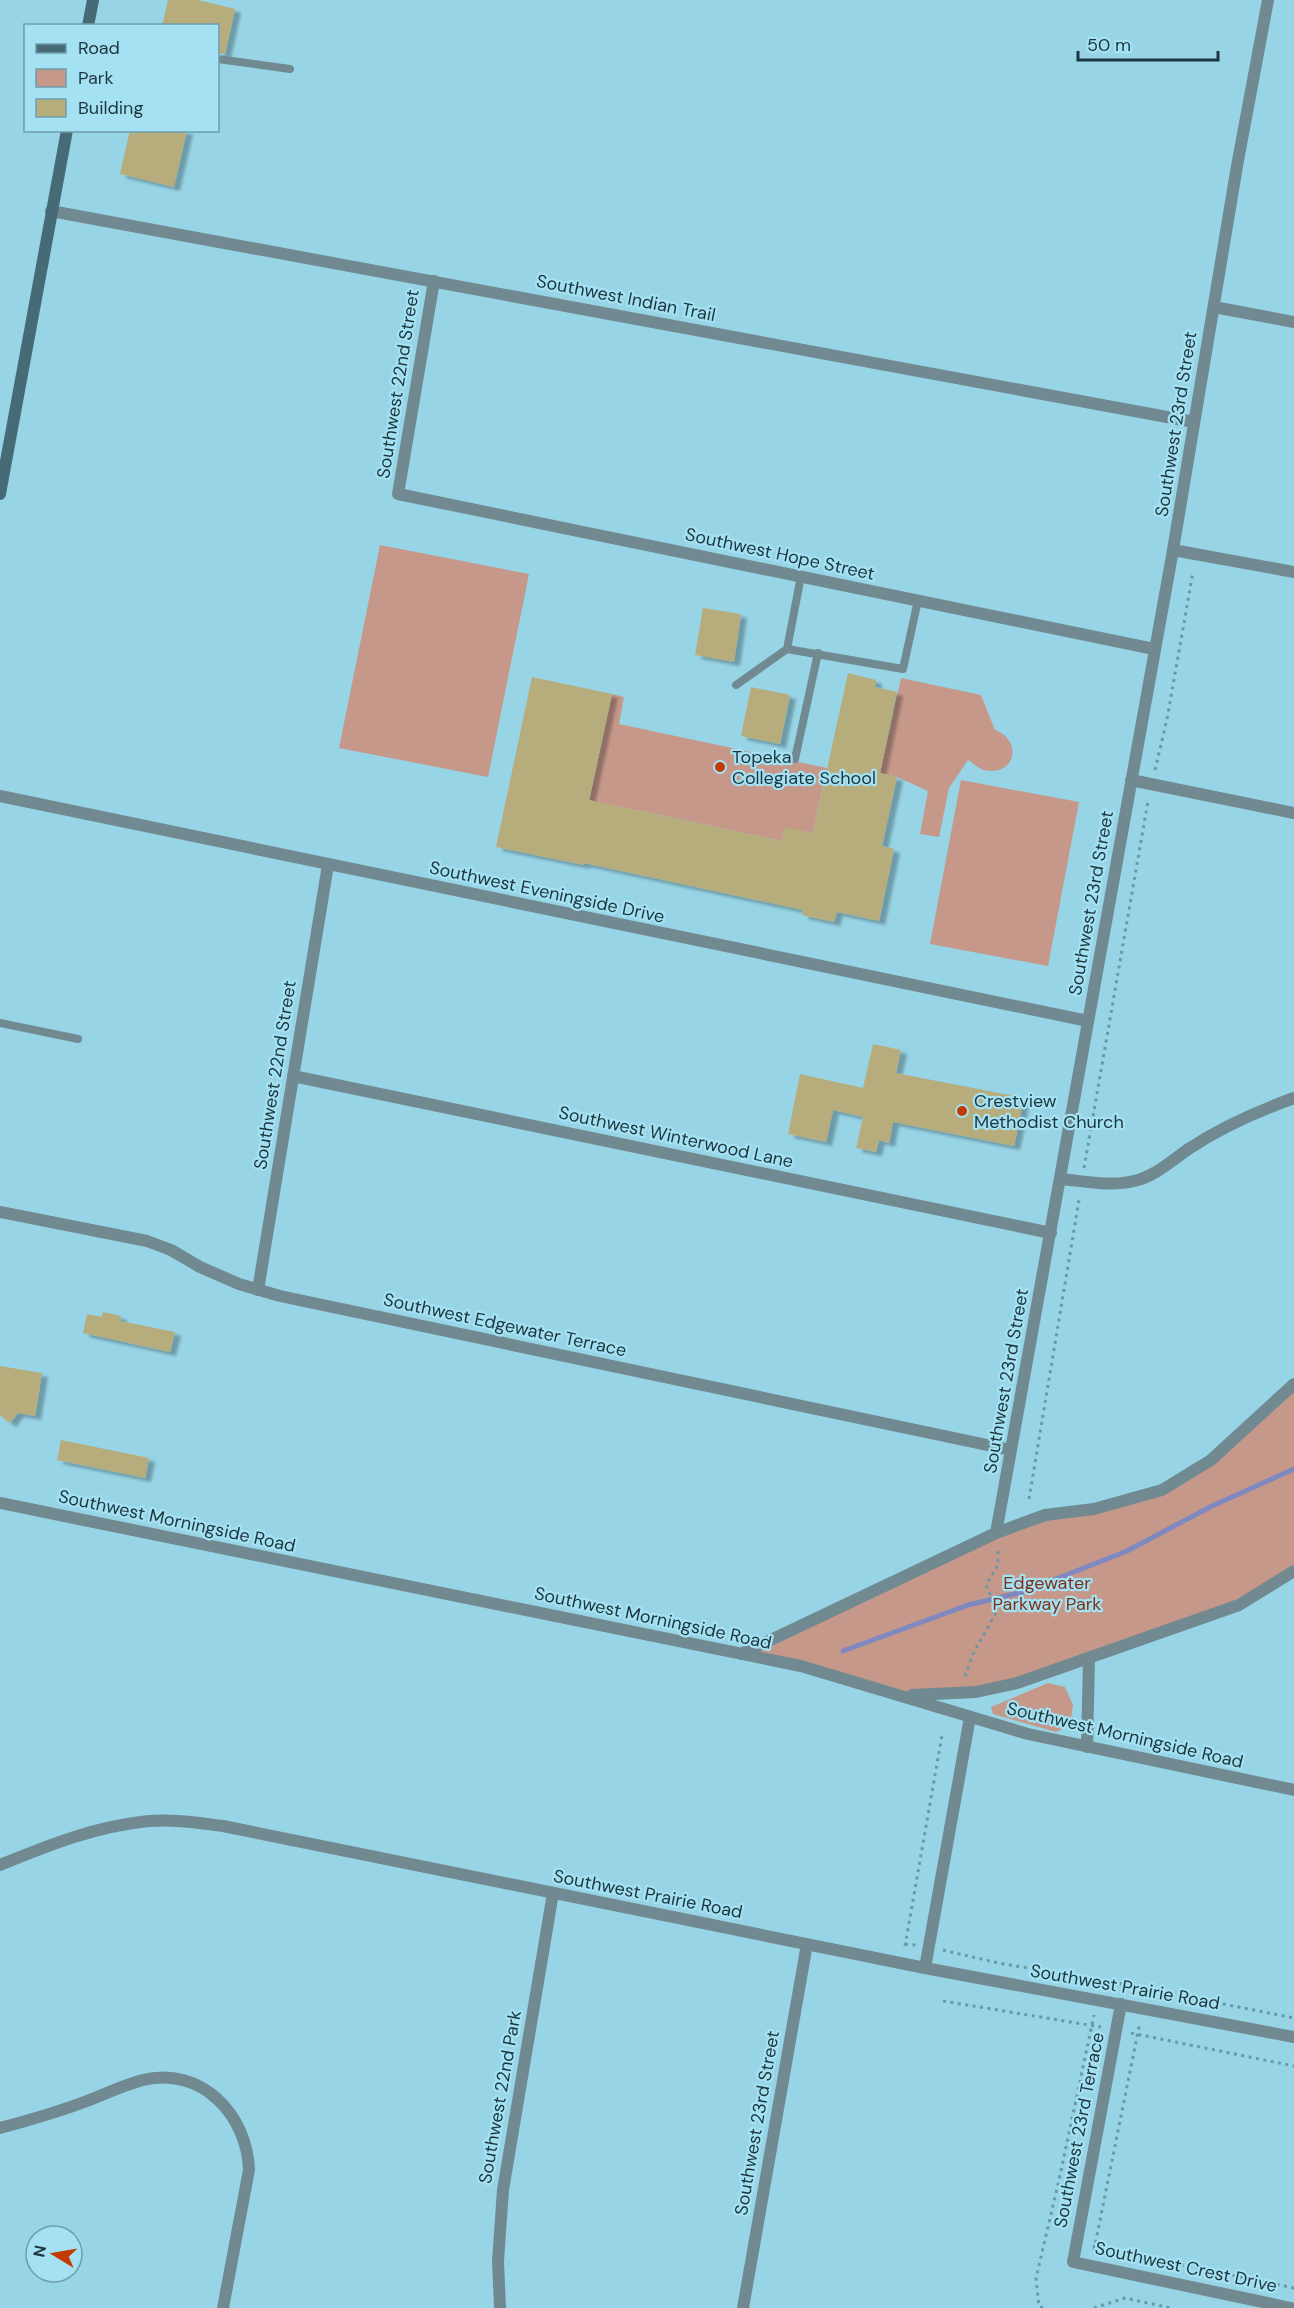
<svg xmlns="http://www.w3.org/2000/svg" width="1294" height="2308" font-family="'DM Sans',sans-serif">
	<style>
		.green { fill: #c6988a }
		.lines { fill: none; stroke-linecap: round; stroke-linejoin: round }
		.stream { stroke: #8088c0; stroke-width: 5 }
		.building { fill: #b7ad7c; filter: url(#shadow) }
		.path { stroke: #6998a6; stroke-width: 3; stroke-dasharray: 3 4.5; stroke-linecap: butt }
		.service { stroke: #718a91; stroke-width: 8 }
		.minor { stroke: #718a91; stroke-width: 12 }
		.secondary { stroke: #466b76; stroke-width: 12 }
		.poi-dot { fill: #c33b03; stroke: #a4e1f3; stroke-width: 2 }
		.labels { text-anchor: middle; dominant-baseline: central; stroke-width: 4.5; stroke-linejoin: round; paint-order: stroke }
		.street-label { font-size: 18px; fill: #1d363d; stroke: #a4e1f3 }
		.poi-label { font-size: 18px; fill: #1d363d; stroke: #a4e1f3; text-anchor: start }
		.park-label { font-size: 18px; fill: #7f3119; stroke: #a4e1f3 }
	</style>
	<defs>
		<filter id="shadow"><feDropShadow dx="6" dy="4" stdDeviation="1.5" flood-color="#0004"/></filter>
	</defs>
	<rect width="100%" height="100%" fill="#97d4e6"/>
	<path class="green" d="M380 545 529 574 488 777 339 748Z
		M901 678 981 695 995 730C1023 740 1016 777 984 770 979 769 973 763 968 760L949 788 939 837 920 834 928 791 897 777 880 773Z
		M612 694 624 697 619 724 827 768 813 833 785 828 782 841 617 806 586 816Z
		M961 780 1079 802 1048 966 930 944Z
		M1294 1384V1571L1239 1605 1017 1683 915 1693 741 1654 996 1533 1094 1509 1187 1477Z
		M1048 1683 1065 1687 1073 1705 1070 1725 1056 1732 993 1714 991 1707Z"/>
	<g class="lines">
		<path class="stream" d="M843 1651 968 1605 1023 1592 1127 1551 1212 1506 1294 1469"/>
	</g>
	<path class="building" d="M168 0H198L235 9 225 54 218 53V26H162Z
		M130 130H187L174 187 120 174Z
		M703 608 741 614 734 662 695 655Z
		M848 673 876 680 875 687 897 692 880 773 897 777 882 846 894 849 879 921 837 912 834 922 802 915 803 910 584 863V865L496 847 532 677 612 694 589 800 782 841 785 827 813 833Z
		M751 687 790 695 780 744 741 736Z
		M873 1044 901 1050 896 1073 1024 1098 1014 1146 893 1122 889 1143 879 1140 876 1152 856 1148 863 1117 833 1110 826 1142 788 1134 800 1074 863 1088Z
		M103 1312 121 1316 120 1321 175 1332 170 1352 83 1333 87 1314 102 1317Z
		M0 1366 42 1373 35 1416 18 1413 10 1423 0 1415Z
		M61 1440 149 1458 145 1478 57 1460Z"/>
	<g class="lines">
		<path class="path" d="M1155 770 1167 719 1193 572
			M1084 1168 1148 801
			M1029 1499 1079 1200
			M965 1676 973 1654 997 1611 986 1585 998 1565V1551
			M905 1944 916 1945
			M905 1946 942 1735
			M943 1950 998 1963 1102 1980 1294 2018
			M943 2001 1101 2027
			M1131 2033 1294 2066
			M1093 2246 1294 2288
			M1094 2250 1140 2022
			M1043 2308 1039 2306 1036 2278 1059 2180 1094 2015
			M1094 2308 1125 2298 1171 2308"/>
		<path class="service" d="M218 59 290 69
			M787 649 903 669 918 600
			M736 685 787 649 801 576
			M795 759 818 653
			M0 1023 78 1039"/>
		<path class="minor" d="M51 211 1194 422
			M434 281 398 494 1154 649
			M1214 307 1294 322
			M1173 550 1294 572
			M1131 780 1294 813
			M0 796 1088 1021
			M293 1076 1051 1233
			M1061 1179C1084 1181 1111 1187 1134 1181 1156 1176 1172 1160 1190 1148 1222 1127 1258 1111 1294 1098
			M0 1212 147 1241 171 1250 200 1267 239 1284 280 1296 1011 1450
			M258 1290 328 865
			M0 1503 801 1666 1028 1734 1294 1790
			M996 1533 1173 550 1237 166 1268 0
			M741 1654 996 1533 1045 1515 1094 1509 1162 1490 1211 1460 1294 1384
			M912 1695 976 1692 1017 1683 1239 1605 1294 1571
			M1087 1747 1089 1658
			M0 1865C49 1845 96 1826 149 1821 174 1819 199 1823 223 1826L925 1968 1294 2037
			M925 1968 970 1717
			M1121 2004 1073 2262 1291 2308
			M0 2128C30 2120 58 2112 87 2101 105 2094 124 2085 143 2080 201 2066 247 2114 249 2170L223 2308
			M500 2308 498 2261 503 2190 553 1893
			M743 2308 807 1944"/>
		<path class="secondary" d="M88 26 93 0
			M0 494 67 130"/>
	</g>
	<g class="poi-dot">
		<circle cx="720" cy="767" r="6"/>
		<circle cx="962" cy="1111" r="6"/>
	</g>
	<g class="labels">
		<g class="street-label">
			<text transform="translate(626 298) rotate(11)">Southwest Indian Trail</text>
			<text transform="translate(398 384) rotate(-81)">Southwest 22nd Street</text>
			<text transform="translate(1176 424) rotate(-81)">Southwest 23rd Street</text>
			<text transform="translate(780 554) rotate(12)">Southwest Hope Street</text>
			<text transform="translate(547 892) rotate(12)">Southwest Eveningside Drive</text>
			<text transform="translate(1091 903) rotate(-80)">Southwest 23rd Street</text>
			<text transform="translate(275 1075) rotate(-81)">Southwest 22nd Street</text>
			<text transform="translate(676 1137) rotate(12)">Southwest Winterwood Lane</text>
			<text transform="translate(505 1325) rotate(12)">Southwest Edgewater Terrace</text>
			<text transform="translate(1006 1381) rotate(-80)">Southwest 23rd Street</text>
			<text transform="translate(177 1521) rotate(12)">Southwest Morningside Road</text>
			<text transform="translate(653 1618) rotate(12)">Southwest Morningside Road</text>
			<text transform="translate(1125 1735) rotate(13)">Southwest Morningside Road</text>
			<text transform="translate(648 1894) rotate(11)">Southwest Prairie Road</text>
			<text transform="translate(1125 1987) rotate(10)">Southwest Prairie Road</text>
			<text transform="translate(500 2097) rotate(-80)">Southwest 22nd Park</text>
			<text transform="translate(757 2123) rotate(-80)">Southwest 23rd Street</text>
			<text transform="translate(1079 2130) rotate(-79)">Southwest 23rd Terrace</text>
			<text transform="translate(1186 2267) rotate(12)">Southwest Crest Drive</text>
		</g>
		<g class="poi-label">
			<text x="732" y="757">Topeka<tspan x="732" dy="21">Collegiate School</tspan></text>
			<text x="974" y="1101">Crestview<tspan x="974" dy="21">Methodist Church</tspan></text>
		</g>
		<g class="park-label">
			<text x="1047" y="1583">Edgewater<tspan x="1047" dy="21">Parkway Park</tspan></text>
		</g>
	</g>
	<rect x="24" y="24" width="195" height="108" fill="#a4e1f3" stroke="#6e9daa" stroke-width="1.5"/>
	<rect x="36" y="44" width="30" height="9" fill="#466b76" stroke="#6e9daa" stroke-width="1.5"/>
	<text x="78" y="54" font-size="18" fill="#1d363d">Road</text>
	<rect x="36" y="69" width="30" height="18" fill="#c6988a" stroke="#6e9daa" stroke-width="1.5"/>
	<text x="78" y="84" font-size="18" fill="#1d363d">Park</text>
	<rect x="36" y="99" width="30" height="18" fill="#b7ad7c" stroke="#6e9daa" stroke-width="1.5"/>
	<text x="78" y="114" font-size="18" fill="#1d363d">Building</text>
	<g transform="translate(54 2254) rotate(281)"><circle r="28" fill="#a4e1f3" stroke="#6e9daa" stroke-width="1.5"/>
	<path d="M0-4.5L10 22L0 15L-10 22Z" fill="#c33b03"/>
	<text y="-9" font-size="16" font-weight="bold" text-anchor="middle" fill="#1d363d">N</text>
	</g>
	<path d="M1078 51v9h140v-9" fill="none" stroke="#1d363d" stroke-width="3"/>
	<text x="1087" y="51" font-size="18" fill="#1d363d" stroke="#a4e1f3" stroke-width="4.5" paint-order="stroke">50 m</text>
</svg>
